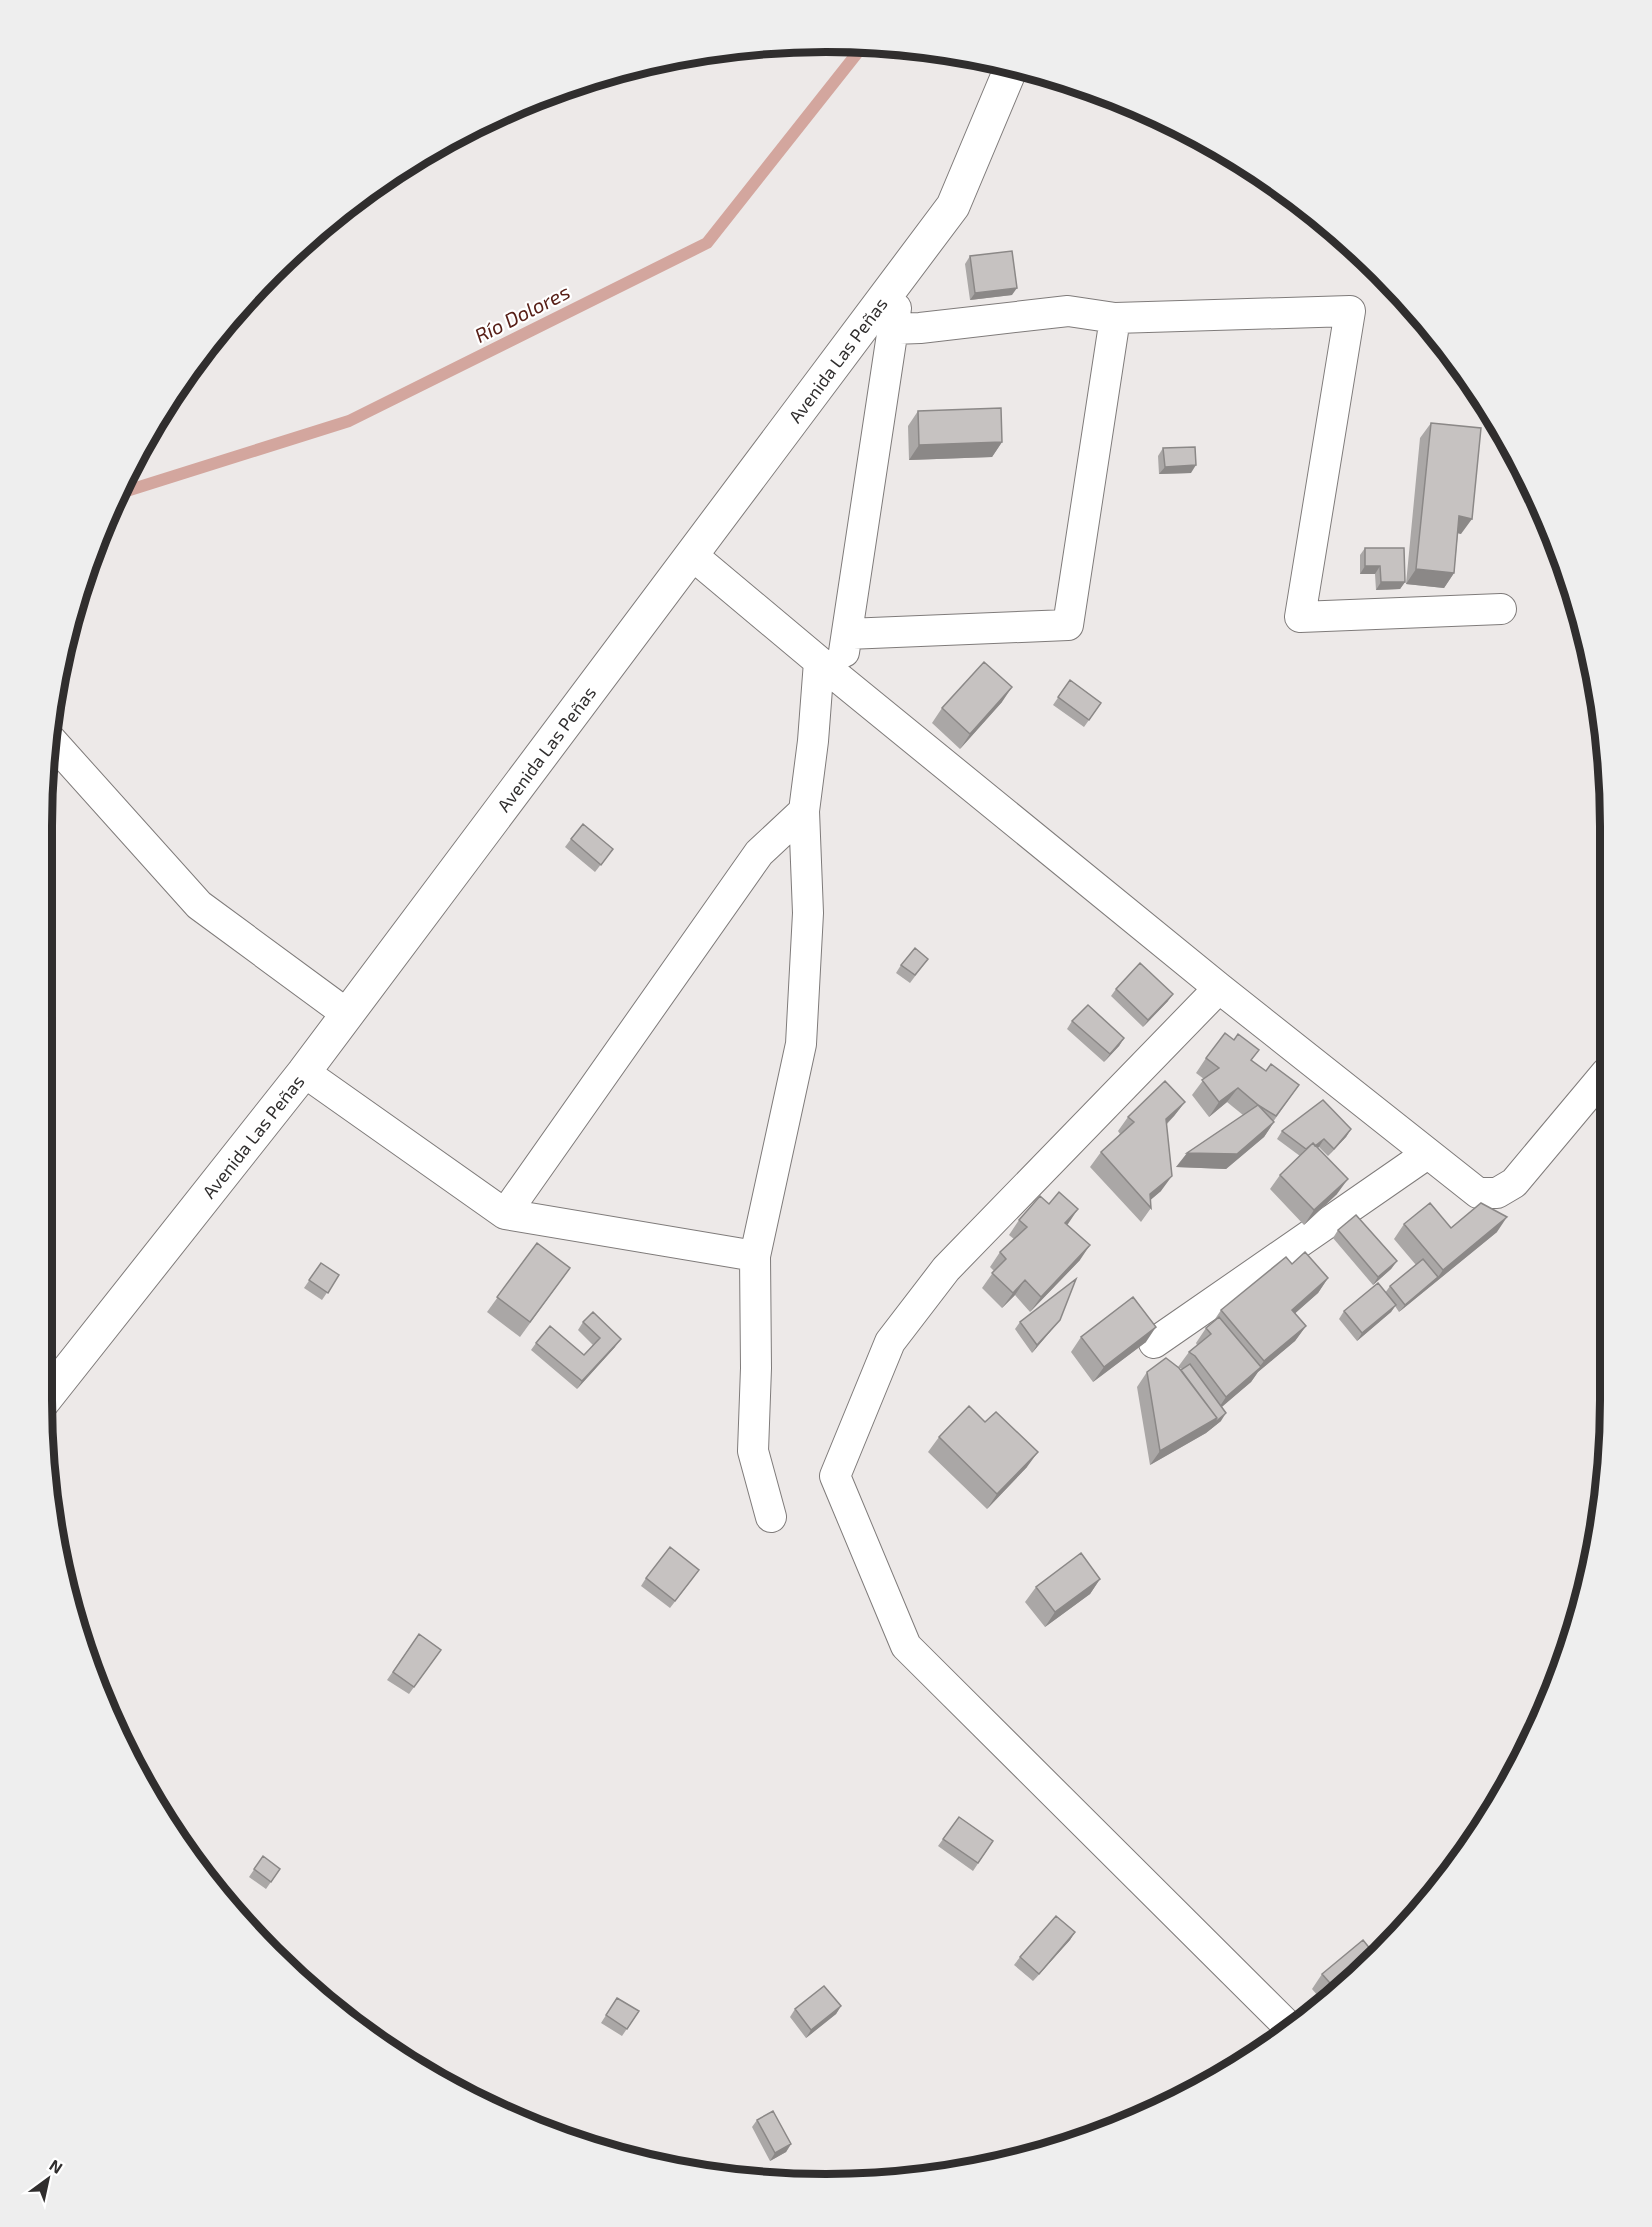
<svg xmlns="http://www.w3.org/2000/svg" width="1652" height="2227" font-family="'Exo 2',sans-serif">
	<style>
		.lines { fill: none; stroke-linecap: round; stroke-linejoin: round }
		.stream { stroke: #d3a69e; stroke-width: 12 }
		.minor-casing { stroke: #7f7b7a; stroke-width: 32 }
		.secondary-casing { stroke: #7f7b7a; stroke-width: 35 }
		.minor { stroke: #fff; stroke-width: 30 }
		.secondary { stroke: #fff; stroke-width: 33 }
		.wall { fill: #aaa7a6 }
		.shaded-wall { fill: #8b8887 }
		.building { fill: #c6c2c1; stroke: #8b8887; stroke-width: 1.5 }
		.labels { text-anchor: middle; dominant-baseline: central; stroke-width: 4.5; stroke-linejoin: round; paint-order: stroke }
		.street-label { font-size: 18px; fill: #302e2e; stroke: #fff }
		.water-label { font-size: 20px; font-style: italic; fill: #582018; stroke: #fff }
		.rim { fill: none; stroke: #302e2e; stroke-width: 8 }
	</style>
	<rect width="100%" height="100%" fill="#ede9e8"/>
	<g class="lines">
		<path class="stream" d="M117 494 349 421 707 243 862 47"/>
		<g class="minor-casing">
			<path id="minor" d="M893 329 920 328 1068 311 1115 318 1350 311 1300 617 1501 609
				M692 555 840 679 1219 988 1478 1193H1497L1514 1183 1606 1073
				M847 634 1068 625 1115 318
				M844 652 896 308
				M50 739 199 905 347 1014
				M1219 988 946 1269 890 1342 835 1476 906 1646 1292 2030
				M304 1072 505 1214 755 1256
				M505 1214 759 853 804 811
				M1154 1343 1427 1154
				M771 1517 753 1451 756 1368 755 1256 801 1044 808 913 804 811 813 741 819 662"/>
		</g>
		<g class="secondary-casing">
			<g id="secondary">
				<path id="s1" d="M42 1403 304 1072 953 206 1011 68"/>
			</g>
		</g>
		<use href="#minor" class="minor"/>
		<use href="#secondary" class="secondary"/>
	</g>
	<path class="wall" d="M970 256 1012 295 970 300 965 264Z
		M918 411 1002 442 992 457 909 460 908 426Z
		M1431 423 1461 534 1458 533 1454 573 1444 588 1406 584 1420 438Z
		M1163 448 1191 473 1159 474 1158 456Z
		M1365 548 1405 582 1400 589 1376 590 1375 574H1360V555Z
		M1070 680 1101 703 1084 727 1053 705Z
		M1002 702 960 749 932 723 942 708Z
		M571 839 613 849 595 872 565 847Z
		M928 959 910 983 896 973 901 965Z
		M1116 989 1168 1001 1143 1027 1111 996Z
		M1072 1021 1124 1038 1119 1046 1104 1062 1067 1029Z
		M1206 1058 1252 1061 1266 1071 1299 1085 1273 1122H1274L1264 1137 1226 1169 1176 1167 1243 1115 1227 1102 1209 1117 1192 1095 1204 1079 1196 1073Z
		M1185 1102 1174 1116 1167 1124 1161 1191 1150 1200 1151 1208 1141 1222 1090 1167 1101 1152 1120 1134 1118 1131 1128 1117Z
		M1351 1129 1346 1137 1328 1156 1319 1147 1317 1148 1337 1194 1304 1225 1270 1189 1280 1175 1300 1156 1277 1139 1282 1131Z
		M1019 1220 1067 1225 1080 1260 1030 1312 1015 1295 1002 1308 982 1288 994 1271 990 1267 1000 1252 1014 1239 1009 1235Z
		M1404 1224 1497 1232 1399 1312 1395 1306 1391 1312 1357 1341 1339 1319 1344 1311 1385 1293 1390 1286 1416 1265 1394 1239Z
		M1338 1230 1397 1261 1391 1269 1373 1285 1333 1238Z
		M537 1243 570 1268 520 1337 487 1312Z
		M321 1263 339 1275 322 1300 304 1288Z
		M1292 1264 1328 1278 1318 1293 1295 1313 1306 1326 1295 1341 1258 1372 1251 1382 1221 1407V1421L1206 1433 1150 1465 1137 1387 1147 1372 1182 1369 1178 1367 1189 1352 1197 1345 1196 1343 1206 1328 1213 1322 1221 1310Z
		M583 1322 615 1347 577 1389 531 1350 536 1343 584 1355 593 1345 578 1330Z
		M1020 1322 1054 1327 1032 1353 1015 1329Z
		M1081 1337 1146 1342 1093 1382 1071 1352Z
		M985 1422 1027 1467 987 1509 928 1452 939 1437Z
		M694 1577 670 1608 641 1586 646 1578Z
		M1100 1579 1090 1594 1045 1627 1025 1602 1036 1587Z
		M419 1634 441 1650 409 1694 387 1680Z
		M959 1817 993 1841 973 1871 938 1846Z
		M263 1856 280 1869 266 1889 249 1877Z
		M1075 1932 1070 1940 1033 1981 1014 1965 1020 1957Z
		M1375 1955 1324 2003 1312 1989 1322 1974Z
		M617 1998 639 2011 622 2036 601 2023Z
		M841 2006 836 2014 806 2038 790 2017 795 2009Z
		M757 2120 791 2144 786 2152 770 2161 752 2127Z"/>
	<path class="shaded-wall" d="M1017 288 1012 295 970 300 975 293Z
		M1002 442 992 457 909 460 919 445Z
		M1196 465 1191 473 1159 474 1165 467Z
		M1459 516 1472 519 1461 534 1449 531Z
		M1365 566H1380L1375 574H1360Z
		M1416 569 1454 573 1444 588 1406 584Z
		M1381 582H1405L1400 589 1376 590Z
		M1012 687 1002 702 960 749 970 734Z
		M1173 994 1168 1001 1143 1027 1148 1020Z
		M1124 1038 1119 1046 1104 1062 1110 1054Z
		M1299 1085 1270 1126 1274 1122 1264 1137 1226 1169 1176 1167 1187 1153 1270 1126Z
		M1238 1088 1227 1102 1209 1117 1219 1102Z
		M1185 1102 1174 1116 1156 1134 1166 1119Z
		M1351 1129 1346 1137 1328 1156 1334 1149Z
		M1324 1139 1319 1147 1302 1158 1308 1151Z
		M1172 1176 1161 1191 1147 1203 1150 1194Z
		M1348 1179 1337 1194 1304 1225 1314 1210Z
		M1078 1209 1068 1224 1055 1238 1065 1223Z
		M1507 1217 1497 1232 1399 1312 1405 1305 1438 1277 1443 1270Z
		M1090 1245 1080 1260 1030 1312 1041 1297Z
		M1397 1261 1391 1269 1373 1285 1378 1277Z
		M1328 1278 1318 1293 1282 1325 1292 1310Z
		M1025 1280 1015 1295 1002 1308 1013 1293Z
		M1396 1305 1391 1312 1357 1341 1362 1333Z
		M1060 1320 1054 1327 1032 1353 1037 1345Z
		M1306 1326 1295 1341 1258 1372 1251 1382 1216 1412 1226 1397 1257 1370 1264 1361Z
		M1156 1327 1146 1342 1093 1382 1104 1367Z
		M621 1339 615 1347 577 1389 582 1381Z
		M1226 1413 1221 1421 1206 1433 1212 1425Z
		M1217 1418 1206 1433 1150 1465 1160 1451Z
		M1038 1452 1027 1467 987 1509 997 1494Z
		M1100 1579 1090 1594 1045 1627 1055 1612Z
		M1075 1932 1070 1940 1033 1981Z
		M841 2006 836 2014 806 2038 811 2030Z
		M791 2144 786 2152 770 2161 775 2153Z"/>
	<path class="building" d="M1012 251 1017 288 975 293 970 256Z
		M1001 408 1002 442 919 445 918 411Z
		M1431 423 1481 428 1472 519 1459 516 1454 573 1416 569Z
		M1195 447 1196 465 1165 467 1163 448Z
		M1365 548H1404L1405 582H1381L1380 566H1365Z
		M984 662 1012 687 970 734 942 708Z
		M1070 680 1101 703 1089 720 1058 697Z
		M583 824 613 849 601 865 571 839Z
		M915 948 928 959 915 975 901 965Z
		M1140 963 1173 994 1148 1020 1116 989Z
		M1088 1005 1124 1038 1110 1054 1072 1021Z
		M1225 1033 1234 1040 1238 1034 1259 1050 1251 1060 1266 1071 1271 1064 1299 1085 1276 1116 1258 1105 1274 1122 1237 1154 1187 1153 1258 1105 1238 1088 1219 1102 1202 1080 1219 1068 1206 1058Z
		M1165 1081 1185 1102 1166 1119 1172 1176 1150 1194 1151 1208 1101 1152 1134 1122 1128 1117Z
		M1323 1100 1351 1129 1334 1149 1324 1139 1315 1146 1313 1143 1306 1149 1282 1131Z
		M1313 1143 1348 1179 1314 1210 1280 1175Z
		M1059 1192 1078 1209 1065 1223 1090 1245 1041 1297 1025 1280 1013 1293 992 1273 1006 1259 1000 1252 1027 1227 1019 1220 1040 1196 1049 1204Z
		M1430 1203 1451 1228 1481 1203 1507 1217 1443 1270 1404 1224Z
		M1356 1215 1397 1261 1378 1277 1338 1230Z
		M537 1243 570 1268 530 1322 497 1297Z
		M1305 1252 1328 1278 1292 1310 1306 1326 1264 1361 1221 1310 1286 1257 1292 1264Z
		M1423 1259 1438 1277 1405 1305 1390 1286Z
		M321 1263 339 1275 328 1293 309 1280Z
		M1076 1279 1060 1320 1037 1345 1020 1322Z
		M1378 1283 1396 1305 1362 1333 1344 1311Z
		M1133 1297 1156 1327 1104 1367 1081 1337Z
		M593 1312 621 1339 582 1381 536 1343 550 1326 584 1355 600 1338 583 1322Z
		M1219 1317 1261 1367 1226 1397 1195 1356 1189 1352 1211 1334 1206 1328Z
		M1166 1358 1179 1368 1217 1418 1160 1451 1147 1372Z
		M1190 1364 1226 1413 1212 1425 1217 1418 1181 1370Z
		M969 1406 985 1422 996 1412 1038 1452 997 1494 939 1437Z
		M670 1547 699 1570 675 1601 646 1578Z
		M1081 1553 1100 1579 1055 1612 1036 1587Z
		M419 1634 441 1650 414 1687 393 1672Z
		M959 1817 993 1841 978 1863 943 1839Z
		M263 1856 280 1869 271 1882 254 1869Z
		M1056 1916 1075 1932 1039 1974 1020 1957Z
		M1363 1940 1375 1955 1337 1991 1322 1974Z
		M824 1986 841 2006 811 2030 795 2009Z
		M617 1998 639 2011 627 2029 606 2015Z
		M773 2111 791 2144 775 2153 757 2120Z"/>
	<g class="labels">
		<g class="street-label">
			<text stroke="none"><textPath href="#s1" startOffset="1312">Avenida Las Peñas</textPath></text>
			<text stroke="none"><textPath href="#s1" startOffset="826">Avenida Las Peñas</textPath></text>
			<text stroke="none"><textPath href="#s1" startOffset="340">Avenida Las Peñas</textPath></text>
		</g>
		<g class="water-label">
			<text transform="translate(522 313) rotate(-27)">Río Dolores</text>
		</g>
	</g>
	<path d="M0 0H1652V2227H0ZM826 52H826A774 774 0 0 1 1600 826V1400A774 774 0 0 1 826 2174H826A774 774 0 0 1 52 1400V826A774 774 0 0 1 826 52Z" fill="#eee" fill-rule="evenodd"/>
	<path class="rim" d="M826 52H826A774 774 0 0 1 1600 826V1400A774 774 0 0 1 826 2174H826A774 774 0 0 1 52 1400V826A774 774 0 0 1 826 52Z"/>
	<g transform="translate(48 2179) rotate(33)" stroke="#ffffff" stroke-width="4.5" paint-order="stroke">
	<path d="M0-4.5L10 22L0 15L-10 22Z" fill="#302e2e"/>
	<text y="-9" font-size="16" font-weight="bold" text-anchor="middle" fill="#302e2e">N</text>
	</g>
</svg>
